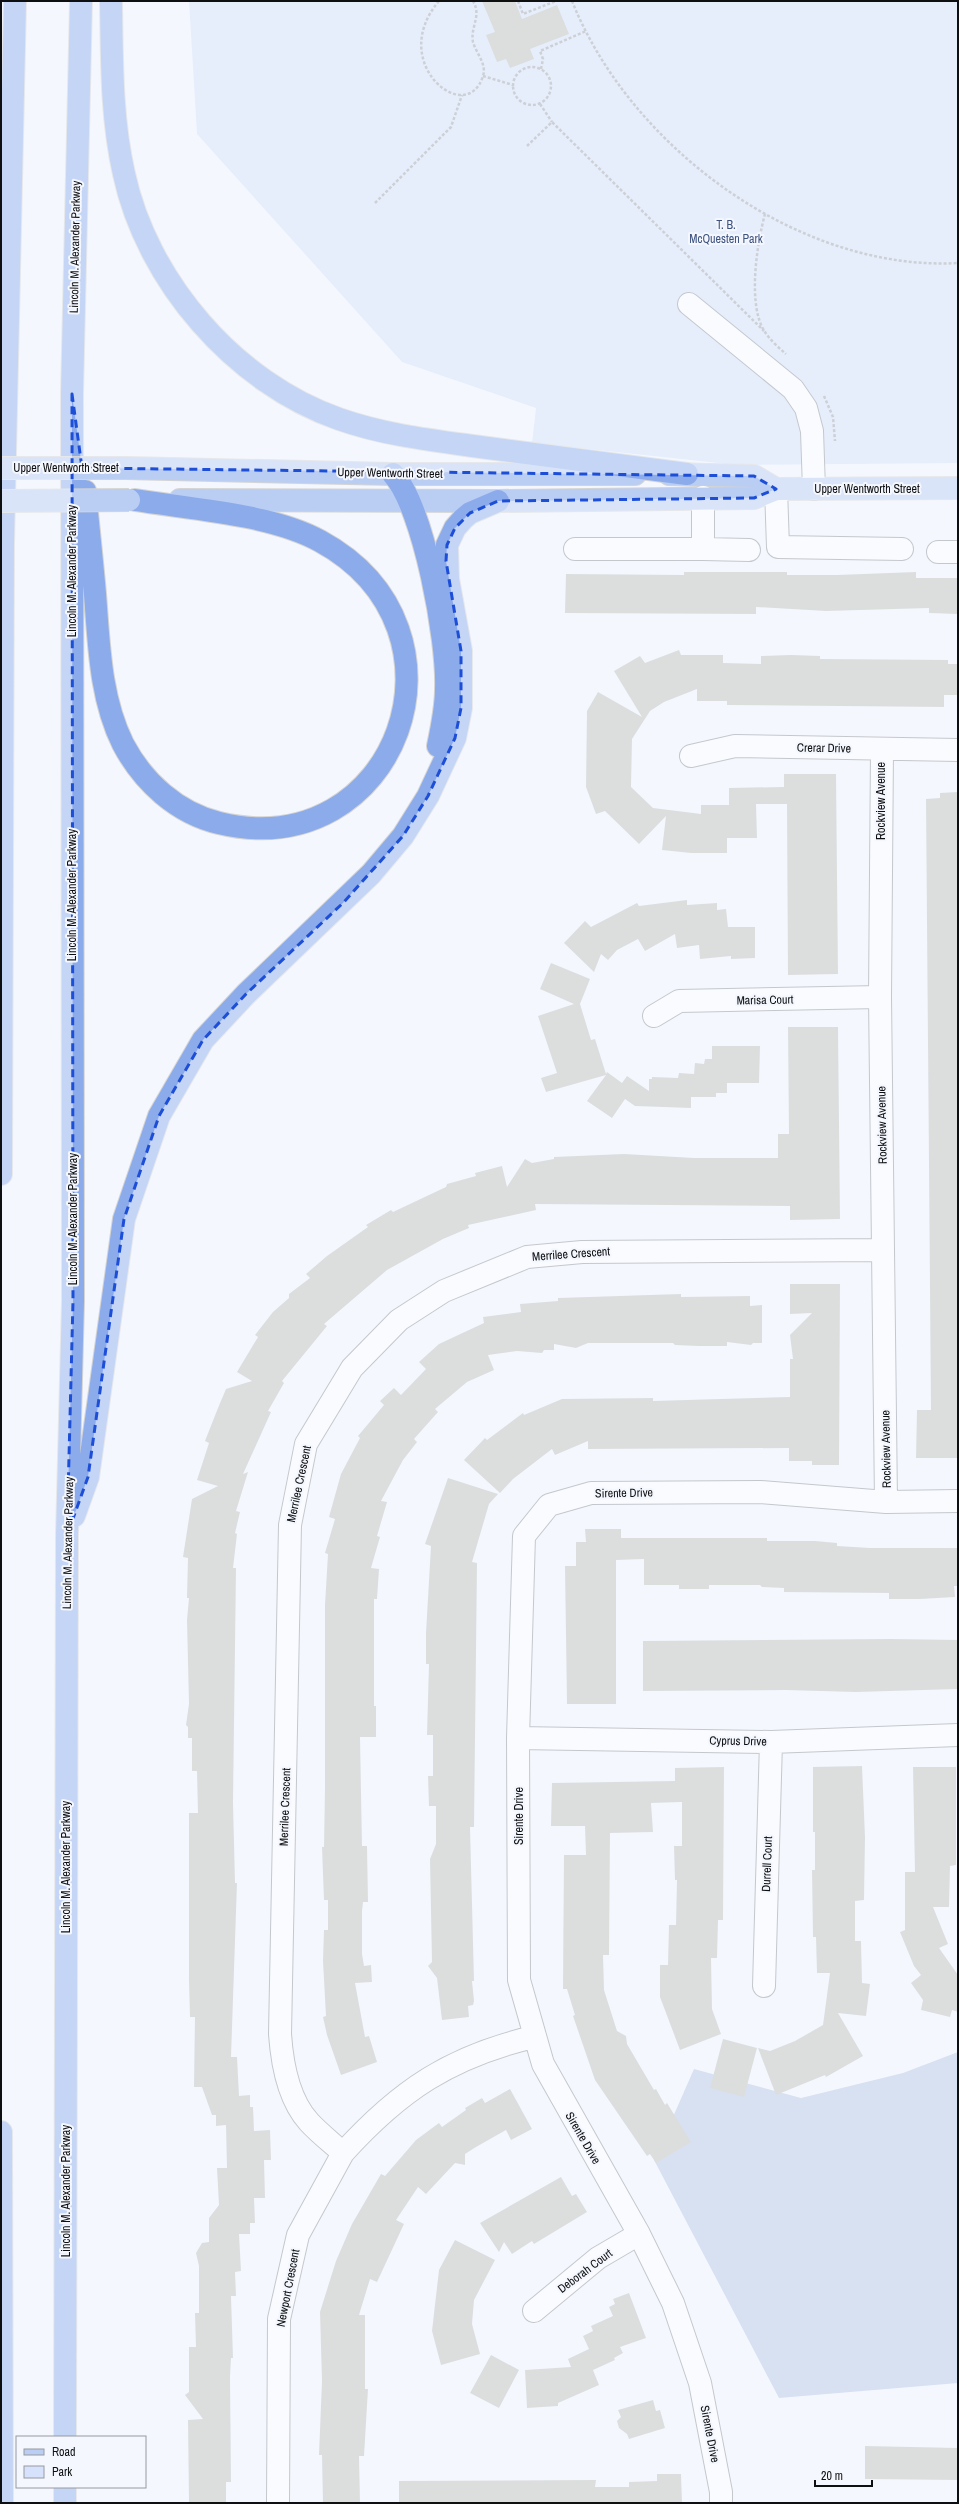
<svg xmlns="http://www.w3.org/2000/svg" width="959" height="2504" font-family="'Archivo Narrow',sans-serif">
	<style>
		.green { fill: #d6e2fb }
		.forest { fill: #b6c5e4 }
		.building { fill: #bebfb9 }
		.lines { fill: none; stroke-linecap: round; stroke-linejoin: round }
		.minor-casing { stroke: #8b8e93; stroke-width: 24 }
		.major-casing { stroke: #d4d4d4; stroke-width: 24 }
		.highway-casing { stroke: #d4d4d4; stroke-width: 24 }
		.path { stroke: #9ea0a5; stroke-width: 2.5; stroke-dasharray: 3 2; stroke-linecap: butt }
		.minor { stroke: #fff; stroke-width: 22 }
		.major { stroke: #bacdf3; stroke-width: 22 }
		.highway { stroke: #8cabeb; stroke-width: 22 }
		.major-bridge-casing { stroke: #d4d4d4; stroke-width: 24; stroke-linecap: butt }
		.major-bridge { stroke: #bacdf3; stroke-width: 22 }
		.marked { fill: none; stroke: #1d4ed8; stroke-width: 3; stroke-dasharray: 8 5; stroke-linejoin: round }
		.labels { text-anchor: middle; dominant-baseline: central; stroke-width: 4; stroke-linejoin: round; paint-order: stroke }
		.park-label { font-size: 12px; fill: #3d527e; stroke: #f4f7fe }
		.street-label { font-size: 12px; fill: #0e0f11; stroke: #f4f7fe }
	</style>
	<rect width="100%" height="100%" fill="#f4f7fe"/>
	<path class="green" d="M189 1H958V463L737 465 532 443 536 408 402 362 197 134Z"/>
	<path class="forest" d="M958 2052V2383L779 2398 654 2160 694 2069 801 2098 903 2073Z"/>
	<path class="building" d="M482 1H515L522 19 557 5 569 34 530 49 534 59 510 68 506 59 497 62 486 35 495 32Z
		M684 572H787V575H837L916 572V578H958V614L929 613V608L826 611 756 607V614L565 613 566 574 684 575Z
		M679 650 681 655H723V663L761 664V656L791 655 820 656V659L948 660V664H958V695H944V707L727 705V701H697V689L664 702 650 711 632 739 631 787 653 808 701 814V805H729V788L784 787V774H836L838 974 788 975 787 804H756L757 838H727V853H691L662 850 666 816 639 844 605 811 596 814 586 787 587 711 598 692 642 717 614 671 640 656 645 663Z
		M958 792V1458H916L917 1410H931L926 799 940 798V793Z
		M687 900V905L717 903V910L726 909 728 927H755V958L731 959V956L700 959 699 945 677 948 675 934 645 951 638 939 617 950 608 960 601 954 594 972 564 943 585 921 591 927 637 903 639 906Z
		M551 963 590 979 580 1004 591 1040 595 1039 606 1074 607 1072 622 1083 627 1076 649 1091V1079H652V1077L678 1078 679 1073 694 1074 695 1063 704 1064 705 1059H712V1046H760L759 1083H727V1093H716V1097H691V1108L635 1106 625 1099 612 1118 587 1101 606 1075 546 1092 541 1078 557 1073 538 1016 574 1004 540 989Z
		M788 1027H838L840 1219 790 1220V1206L535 1204 536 1210 468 1225 469 1228 443 1239 387 1270 324 1324 327 1326 282 1381 284 1383 268 1411 271 1412 243 1474 248 1472 236 1511 240 1512 235 1533 237 1534 233 1568H236L233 1803 235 1883H237L231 2057H237L239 2096 250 2095V2107H253L254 2131 270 2130 271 2160H264L265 2198H254L255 2223H250V2234H239L241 2271 235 2272 236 2296H231L233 2358H231L230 2377 231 2482H226V2503H189L188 2420 203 2419 185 2395 189 2392V2347H196L195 2313H199V2266L196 2253 202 2243 209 2242V2218L219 2205 217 2168H227L226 2125 216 2126V2115H212L202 2087H194L195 2017H190L189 1980V1813H198L197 1771H192V1738H188V1727L186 1725 189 1704 187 1620 189 1598H187L188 1558 183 1557 192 1499 218 1486 197 1480 209 1443 205 1441 218 1408 226 1389 252 1381 237 1372 258 1337 255 1335 273 1312 289 1298V1294L310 1278 306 1274 327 1256 368 1227 366 1225 391 1210 393 1212 446 1187 447 1184 476 1176 475 1173 502 1166 507 1187 525 1159 532 1163 554 1159V1157L624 1154 694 1158H778V1134H789Z
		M790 1284H840L839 1465H812V1461H789V1448L588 1449V1441L555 1455 552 1449 513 1479 500 1493 464 1460 485 1438 487 1440 523 1413 524 1415 562 1399 653 1398V1401L790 1397V1359H793L790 1335 812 1313 790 1314Z
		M681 1294V1297L750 1296V1306L762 1305V1343H753L751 1345 727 1342V1346H699L675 1345 673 1343H588L576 1348 554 1344V1350H544L542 1353 517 1351 488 1355 494 1370 467 1382 435 1409 438 1412 414 1439 417 1442 403 1460 381 1501 387 1502 377 1536 380 1537 371 1568 379 1569 377 1599H374V1706H376V1737H360L362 1846H367L368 1902H363L362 1911V1954L364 1966 371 1965 372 1982 355 1983 365 2037 369 2036 377 2062 341 2075 327 2035 323 2017 326 2016 323 1961 324 1930H328V1900H324L322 1847H324L325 1788V1605L328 1554 325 1553 335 1519 329 1517 341 1474 360 1438 358 1436 384 1405 380 1401 394 1388 401 1395 426 1369 419 1362 439 1344 484 1323 483 1317 521 1312 520 1304 558 1301V1298Z
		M448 1478 498 1494 489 1504 472 1562 477 1563 474 1827H470L474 1981H472L474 2001 473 2005 468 2006 469 2017 442 2020 437 1978 428 1966 432 1962 430 1859 436 1844V1806H429L428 1776H433V1735H427L429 1664H426V1633L431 1546 425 1544Z
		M585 1529H621V1538H767V1541H815L837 1543V1546L870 1548H958V1586H954L955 1597 920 1599H889V1593L784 1592V1588L762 1587 760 1585H709V1589H679V1585H644V1559L616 1560V1704H567L565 1566H576V1542H586Z
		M891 1639 958 1640V1689L856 1692 785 1690 643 1691V1641Z
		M862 1766 865 1837 864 1900 855 1901V1941H861L862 1983 870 1984 866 2016 838 2013 863 2056 826 2077 825 2075 776 2095 758 2048 770 2051 795 2041 823 2025 830 1973H817L816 1937H813L812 1870H815V1832H813V1767Z
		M724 1767 723 1920H718L717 1958H711L712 2009 721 2034 680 2050 660 1997V1965H668L669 1925H676L677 1880H675L674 1846H682V1802L651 1803 653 1832 610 1833 609 1955H603L604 1990 617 2031 626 2036 627 2044 654 2090 656 2089 665 2105 667 2103 691 2142 656 2163 650 2154 647 2156 595 2080 573 2016 575 2015 567 1989H563L564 1855H586L585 1826H551L552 1783 675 1781V1768Z
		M913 1767H956V1865L950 1866 949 1907H933L948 1944 939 1948 958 1975V2012L952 2010 950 2017 921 2010 923 2000 911 1983 921 1975 914 1966 900 1932 905 1930V1872H915Z
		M723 2039 757 2048 744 2097 710 2088Z
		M510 2089 532 2129 511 2140 506 2130 476 2147 465 2154V2165L455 2163 426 2194 418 2187 396 2220 404 2224 377 2282 370 2279 359 2315H365V2389H368L364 2456H359L360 2503H323L322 2455H319L322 2381 320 2312 336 2261 352 2224 381 2174 385 2176 416 2140 439 2123 442 2127 466 2110 465 2108 482 2098 485 2103Z
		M561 2177 572 2196 576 2194 587 2212 534 2244 532 2241 512 2254 504 2242 499 2252 480 2223Z
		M455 2240 495 2260 474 2300 472 2324 480 2354 441 2365 432 2331 439 2270Z
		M629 2293 646 2338 620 2347 623 2353 614 2358 615 2360 593 2370 599 2385 558 2403V2406L527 2408 525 2370 571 2367 568 2359 589 2349 583 2336 593 2331 591 2326 613 2316 609 2307 615 2304 613 2299Z
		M491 2355 519 2370 499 2408 470 2393Z
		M653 2400 656 2411 660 2410 665 2428 629 2439 627 2434 619 2428 617 2421 621 2417 618 2410Z
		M865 2446 958 2448V2480L865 2479Z
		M657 2474H681L682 2503H399V2481L596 2480 595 2487H629V2482L657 2481Z"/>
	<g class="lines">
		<g class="minor-casing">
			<path id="minor" d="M689 304 793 389 806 408 812 431 814 489
				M776 489 778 547 902 549
				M703 497V549L749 550
				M575 549H703
				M938 552H958
				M882 749 880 997 886 1502
				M691 756 735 746 958 750
				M654 1016 679 1001 880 997
				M518 1738 771 1742 958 1735
				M764 1986 771 1742
				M343 2153C400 2090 450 2057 533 2037
				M534 2311 598 2258 639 2234
				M278 2503 279 2319 298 2235 343 2153C332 2143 319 2133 309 2122 288 2099 282 2063 280 2034L290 1525 306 1444 352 1368 399 1320 444 1291 527 1257 582 1252 883 1250
				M721 2503V2492L700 2383 673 2303 639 2234 543 2064 519 1980 518 1738 524 1536 549 1505 591 1493 760 1492 886 1502 958 1501"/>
		</g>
		<g class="major-casing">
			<path id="major" d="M126 468 393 474H635
				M669 474 754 476 776 489
				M180 500 498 501 754 498 776 489 958 488"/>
		</g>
		<g class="highway-casing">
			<path id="highway" d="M111 1C112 59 111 117 124 174 147 281 235 383 339 419 387 436 438 441 488 448 554 456 620 465 687 474
				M393 474C424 508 448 641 446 689 446 708 442 727 438 746
				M85 491C88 525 92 559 95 594 99 644 100 698 123 744 143 782 177 813 219 823 397 866 483 630 320 541 271 514 191 509 135 500
				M1 1174 3 543 15 1
				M74 1516 88 1477 124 1219 159 1116 203 1040 246 994 371 874 403 836 428 796 455 738 461 708V651L448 579 447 545 455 528 463 519 470 513 498 501
				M1 2132 2 2503
				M65 2437 67 1535 73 1301 72 394 81 1
				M65 2503V2487"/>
		</g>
		<path class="path" d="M439 1C386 63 467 128 483 76 487 64 476 53 473 42 470 27 482 16 473 1
			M518 1 523 14 556 1
			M572 1C630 147 799 272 958 263
			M513 86a19 19 0 1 1 38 0a19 19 0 1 1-38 0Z
			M541 69 543 59 540 51 586 31
			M483 76 513 85
			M540 104 552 122
			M527 146 552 122 764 331
			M375 203 451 127 462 95
			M765 214C757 243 747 306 765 332 770 340 779 348 786 354
			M824 396 833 417 835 441"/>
		<use href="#minor" class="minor"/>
		<use href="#major" class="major"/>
		<use href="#highway" class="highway"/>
		<g class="major-bridge-casing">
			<path id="major-bridge" d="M1 468H126
				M1 501 129 500"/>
		</g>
		<use href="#major-bridge" class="major-bridge"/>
	</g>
	<path d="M0 0H959V2504H0ZM72 394 82 468 754 476 776 489 754 498 498 501 470 513 455 528 447 545 446 561 461 651V708L455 738 428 796 403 836 343 903 246 994 203 1040 159 1116 124 1219 88 1477 67 1535 73 1301Z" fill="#f4f7fe" fill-opacity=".55" fill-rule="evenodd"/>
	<path class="marked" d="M72 394 82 468 754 476 776 489 754 498 498 501 470 513 455 528 447 545 446 561 461 651V708L455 738 428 796 403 836 343 903 246 994 203 1040 159 1116 124 1219 88 1477 67 1535 73 1301Z"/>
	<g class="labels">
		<g class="park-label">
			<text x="726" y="225">T. B.<tspan x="726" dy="14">McQuesten Park</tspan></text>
		</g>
		<g class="street-label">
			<text transform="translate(75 247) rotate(-89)">Lincoln M. Alexander Parkway</text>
			<text x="66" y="468">Upper Wentworth Street</text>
			<text transform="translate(390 473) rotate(1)">Upper Wentworth Street</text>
			<text x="867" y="489">Upper Wentworth Street</text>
			<text transform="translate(72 571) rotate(-90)">Lincoln M. Alexander Parkway</text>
			<text transform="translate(824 748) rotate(1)">Crerar Drive</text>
			<text transform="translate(881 801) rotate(-90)">Rockview Avenue</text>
			<text transform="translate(72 895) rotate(-90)">Lincoln M. Alexander Parkway</text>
			<text transform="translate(765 1000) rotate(-1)">Marisa Court</text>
			<text transform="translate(882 1125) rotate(-91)">Rockview Avenue</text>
			<text transform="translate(73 1219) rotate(-90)">Lincoln M. Alexander Parkway</text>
			<text transform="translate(571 1254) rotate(-4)">Merrilee Crescent</text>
			<text transform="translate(886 1449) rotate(-91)">Rockview Avenue</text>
			<text transform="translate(299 1484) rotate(-78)">Merrilee Crescent</text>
			<text transform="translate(624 1493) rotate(-1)">Sirente Drive</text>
			<text transform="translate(68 1543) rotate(-89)">Lincoln M. Alexander Parkway</text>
			<text transform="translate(738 1741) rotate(1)">Cyprus Drive</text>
			<text transform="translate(285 1807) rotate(-88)">Merrilee Crescent</text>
			<text transform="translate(519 1816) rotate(-90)">Sirente Drive</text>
			<text transform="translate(767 1864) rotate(-88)">Durrell Court</text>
			<text transform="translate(66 1867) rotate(-90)">Lincoln M. Alexander Parkway</text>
			<text transform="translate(583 2138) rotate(60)">Sirente Drive</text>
			<text transform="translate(66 2191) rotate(-90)">Lincoln M. Alexander Parkway</text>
			<text transform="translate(585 2271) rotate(-37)">Deborah Court</text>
			<text transform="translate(288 2288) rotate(-79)">Newport Crescent</text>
			<text transform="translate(710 2434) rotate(79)">Sirente Drive</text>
		</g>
	</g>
	<rect width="959" height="2504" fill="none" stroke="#0e0f11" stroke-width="4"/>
	<rect x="16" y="2436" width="130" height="52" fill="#f4f7fe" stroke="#989a9f"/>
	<rect x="24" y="2449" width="20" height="6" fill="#bacdf3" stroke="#989a9f"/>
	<text x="52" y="2456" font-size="12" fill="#0e0f11">Road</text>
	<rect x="24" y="2466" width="20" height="12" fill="#d6e2fb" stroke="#989a9f"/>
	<text x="52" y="2476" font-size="12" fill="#0e0f11">Park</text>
	<path d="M815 2480v6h57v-6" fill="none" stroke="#0e0f11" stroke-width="2"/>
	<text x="821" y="2480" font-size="12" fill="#0e0f11" stroke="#f4f7fe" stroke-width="3" paint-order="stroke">20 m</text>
</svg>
